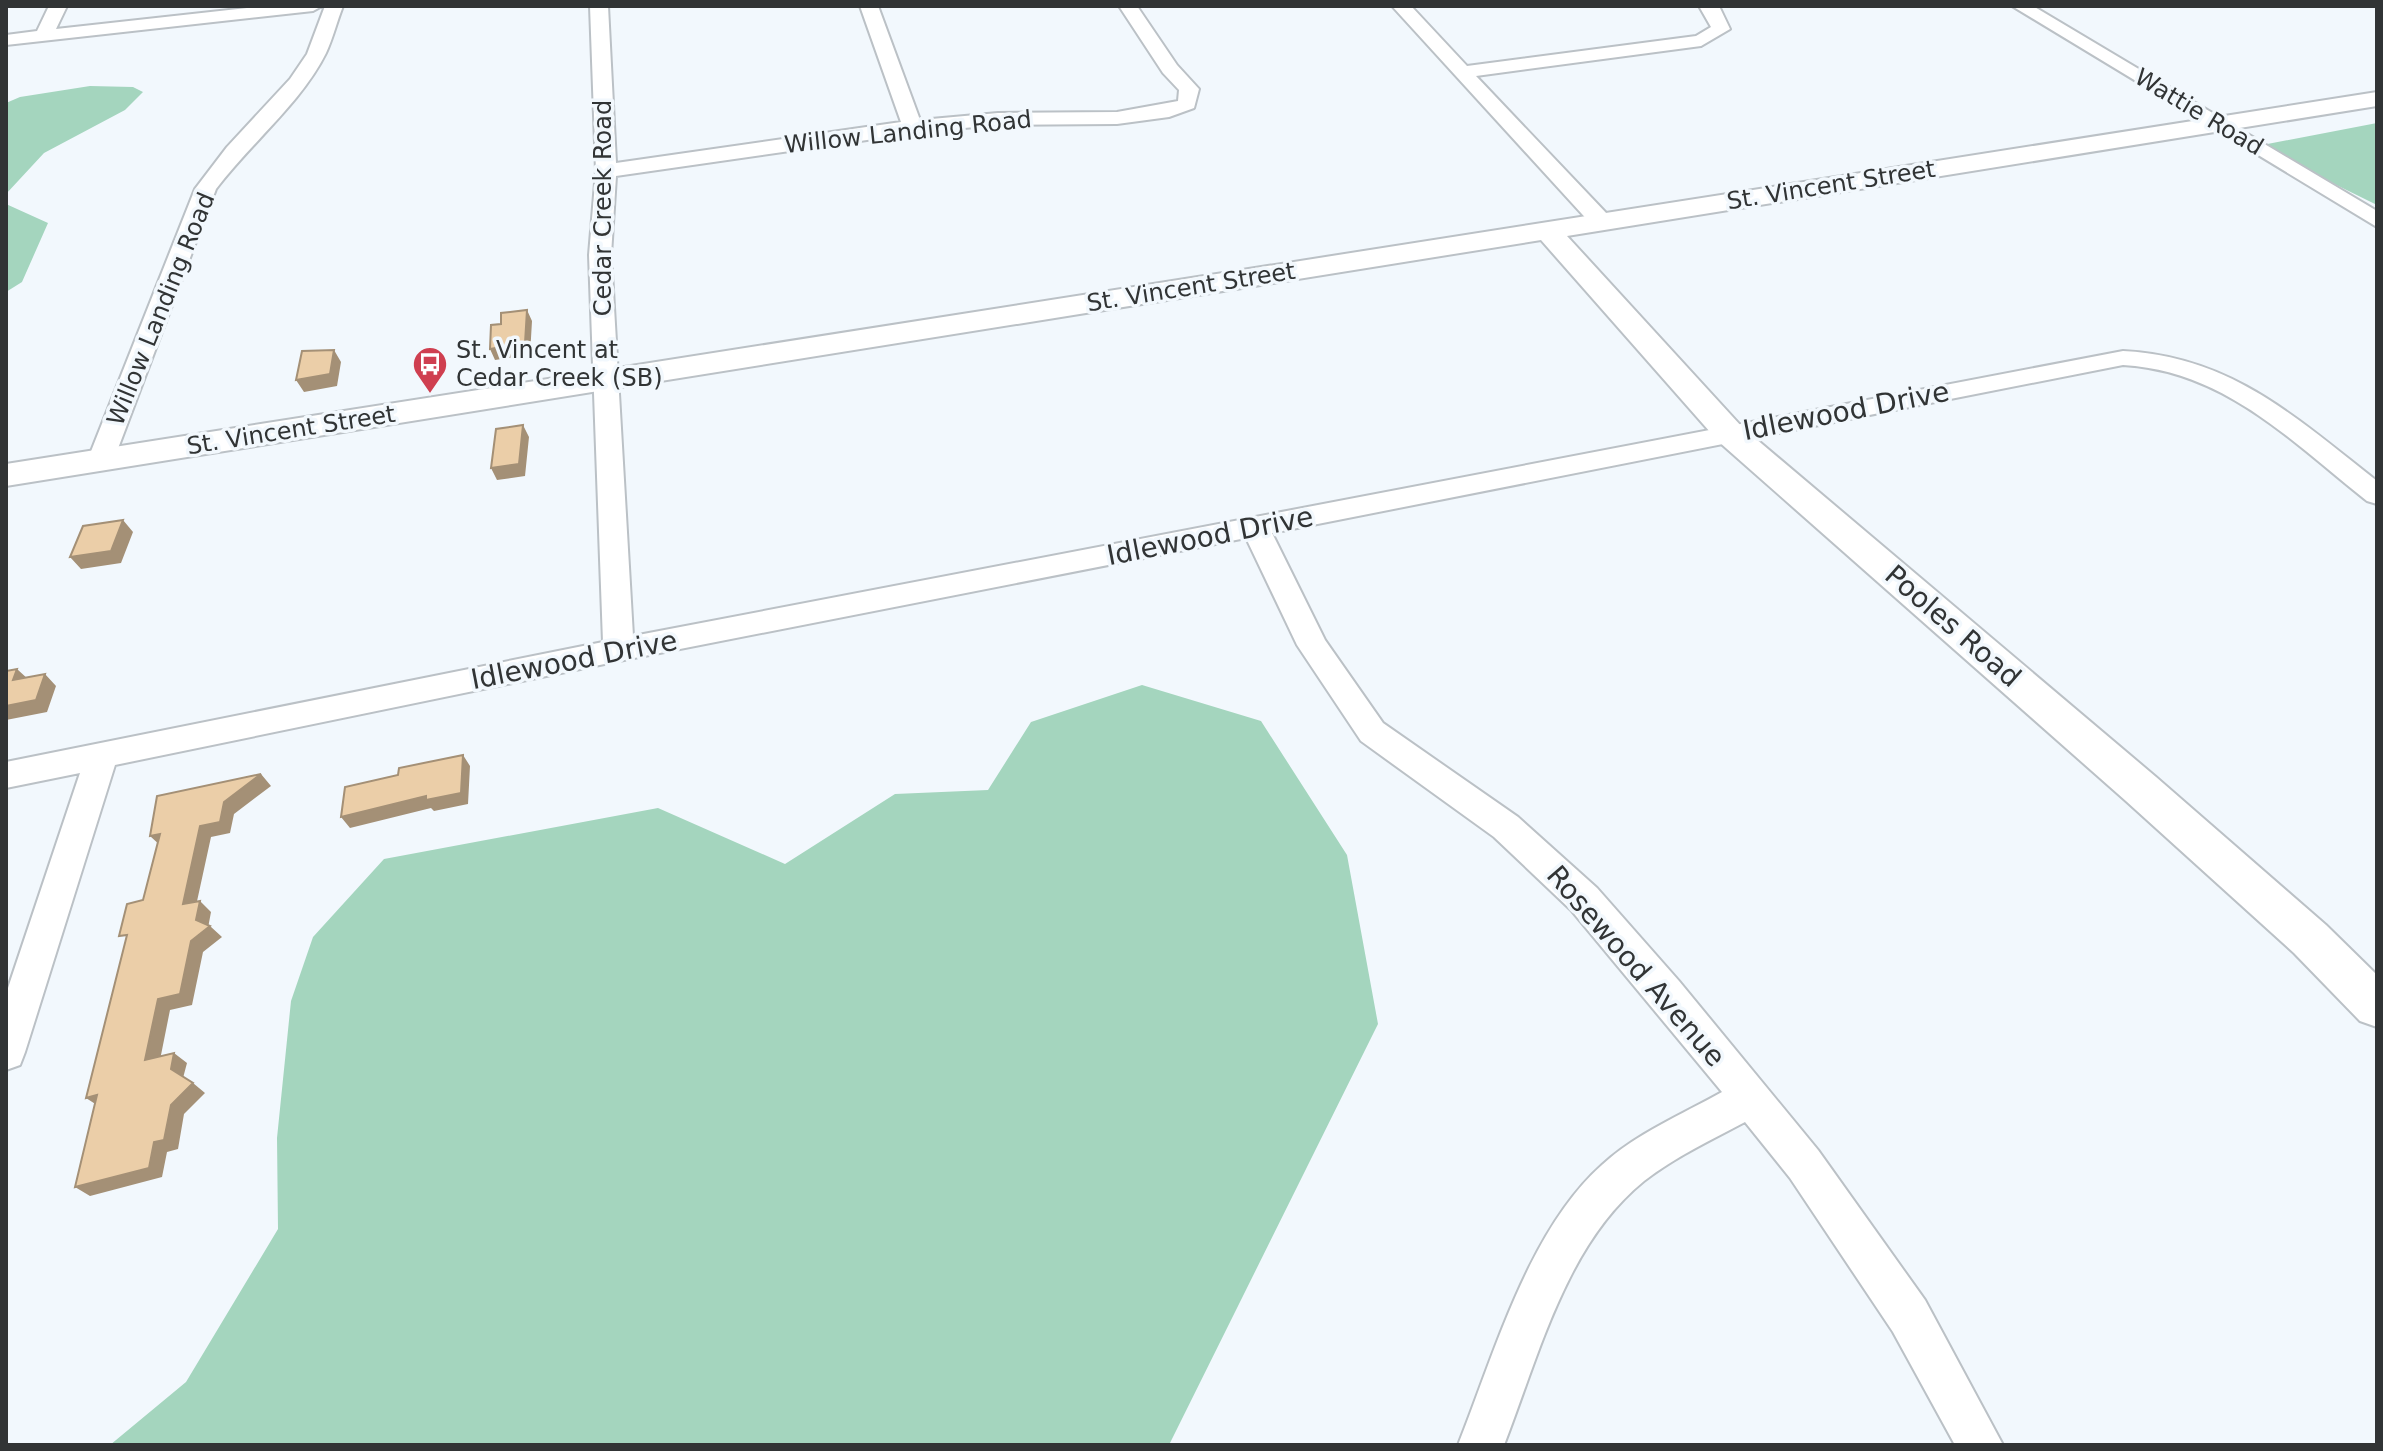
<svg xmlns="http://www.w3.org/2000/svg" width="2383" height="1451" font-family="'DejaVu Sans',sans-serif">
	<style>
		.forest { fill: #a4d5be }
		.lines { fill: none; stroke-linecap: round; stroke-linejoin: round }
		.minor-casing { stroke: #bbc1c6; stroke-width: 4 }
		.tertiary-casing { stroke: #bbc1c6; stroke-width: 4 }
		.minor { fill: #fff; fill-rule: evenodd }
		.tertiary { fill: #fff; fill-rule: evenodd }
		.shaded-wall { fill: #a49076 }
		.building { fill: #ebcea8; stroke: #a49076; stroke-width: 2 }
		.labels { text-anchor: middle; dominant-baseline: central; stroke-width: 7; stroke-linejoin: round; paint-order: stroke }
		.far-street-label { font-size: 24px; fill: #313435; stroke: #f2f8fd }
		.far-poi-label { font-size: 24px; fill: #313435; stroke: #f2f8fd; text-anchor: start }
		.street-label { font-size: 28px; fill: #313435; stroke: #f2f8fd }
	</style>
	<rect width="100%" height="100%" fill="#f2f8fd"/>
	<path class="forest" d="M90 86 133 87 143 92 125 110 44 153 6 194V103L20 97Z
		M2377 123V205L2257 146Z
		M6 204 48 223 22 282 6 292Z
		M1142 685 1261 721 1347 855 1378 1024 1169 1445H110L186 1382 278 1229 277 1138 291 1001 313 937 384 859 658 808 785 864 895 794 988 790 1031 722Z"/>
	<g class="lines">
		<g class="minor-casing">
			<path id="minor" d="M49 6H67L56 29 265 6H322L313 11 6 45V35L37 31Z
				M325 6H343C337 21 333 38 326 53 302 102 249 145 216 189L114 459 110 465H92L88 459 195 189 227 147 290 79 307 54Z
				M590 6H608L616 163 901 122 860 6H878L920 120 998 113 1117 112 1178 101 1179 90 1163 73 1119 6H1137L1177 65 1199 89 1194 108 1169 117 1117 124 998 125 930 131 616 176 611 255 633 636 2123 351C2231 356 2296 418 2377 481V504L2367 501C2291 441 2225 371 2123 365L1272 533 1325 640 1383 723 1518 817 1597 888 1679 981 1818 1150 1925 1300 2003 1445H1955L1893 1332 1790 1178 1745 1122C1711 1140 1675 1157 1644 1181 1566 1244 1539 1355 1504 1445H1458C1494 1355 1528 1231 1602 1165 1637 1133 1681 1115 1722 1092L1571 910 1494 837 1361 741 1297 645 1246 538 619 661 115 765 25 1052 20 1065 6 1070V994L80 773 6 788V762L603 642 589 255 596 171Z
				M1392 6H1411L1467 66 1696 36 1711 27 1699 6H1719L1730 29 1701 46 1476 76 1608 215 1611 220 1600 227 1592 225Z
				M2012 6H2033L2377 211V227Z"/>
		</g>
		<g class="tertiary-casing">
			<path id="tertiary" d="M2377 92V106L1567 236 1742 427 2156 777 2326 925 2377 975V1027L2360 1021 2294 953 2126 801 1718 441 1541 240 6 486V464Z"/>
		</g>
		<use href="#minor" class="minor"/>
		<use href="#tertiary" class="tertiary"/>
	</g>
	<path class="shaded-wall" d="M527 310 532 321 530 355 495 360 490 349Z
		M334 350 341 362 337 386 304 392 296 380Z
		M523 425 529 437 525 476 497 480 491 468Z
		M123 520 133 532 121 563 81 569 70 557Z
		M17 669 29 680H13Z
		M45 674 56 686 47 712 6 720V706Z
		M463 755 470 766 468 804 434 811 431 808 350 828 341 817 426 796Z
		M261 774 271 786 234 814 230 833 211 837 194 915 183 904 200 826 224 802Z
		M160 834 162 847 150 836Z
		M200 901 211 912 208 928 210 926 222 937 203 952 192 1005 170 1010 158 1070 145 1060 158 999Z
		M174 1053 187 1063 183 1078 171 1069Z
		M193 1083 205 1093 184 1114 178 1149 167 1152 162 1177 90 1196 75 1187 154 1142 171 1105Z
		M97 1095 100 1107 86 1098Z"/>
	<path class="building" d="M527 310 525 343 490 349 491 325 501 324V313Z
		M334 350 330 374 296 380 302 351Z
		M523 425 519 464 491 468 496 429Z
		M123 520 111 551 70 557 83 526Z
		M17 669 13 680 45 674 36 700 6 706V671Z
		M463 755 461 793 426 800V796L341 817 345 787 398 775 399 768Z
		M261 774 224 802 220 822 200 826 183 904 200 901 196 920 210 926 191 941 180 994 158 999 145 1060 174 1053 171 1069 193 1083 171 1105 164 1140 154 1142 149 1168 75 1187 97 1095 86 1098 127 935 119 936 127 904 143 900 160 834 150 836 157 796Z"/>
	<defs>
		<g id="bus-pin" transform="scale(1.8)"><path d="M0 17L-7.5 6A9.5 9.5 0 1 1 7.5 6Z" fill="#cf3f50" stroke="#f2f8fd"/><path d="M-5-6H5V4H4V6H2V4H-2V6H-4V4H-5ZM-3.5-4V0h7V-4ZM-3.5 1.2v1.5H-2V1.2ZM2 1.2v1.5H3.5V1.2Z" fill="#fff"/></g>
	</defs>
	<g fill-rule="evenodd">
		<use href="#bus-pin" x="430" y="364"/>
	</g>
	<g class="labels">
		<g class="far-street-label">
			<text transform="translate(2199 112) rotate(31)">Wattie Road</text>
			<text transform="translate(908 132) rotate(-6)">Willow Landing Road</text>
			<text transform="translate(1831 185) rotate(-9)">St. Vincent Street</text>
			<text transform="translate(603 208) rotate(-90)">Cedar Creek Road</text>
			<text transform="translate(1191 287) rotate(-9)">St. Vincent Street</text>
			<text transform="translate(161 309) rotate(-68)">Willow Landing Road</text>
			<text transform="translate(291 430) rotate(-9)">St. Vincent Street</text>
		</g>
		<g class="far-poi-label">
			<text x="456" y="350">St. Vincent at<tspan x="456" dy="28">Cedar Creek (SB)</tspan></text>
		</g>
		<g class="street-label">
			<text transform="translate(1846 411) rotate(-11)">Idlewood Drive</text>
			<text transform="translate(1210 536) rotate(-11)">Idlewood Drive</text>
			<text transform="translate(1953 626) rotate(41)">Pooles Road</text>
			<text transform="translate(574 660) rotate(-11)">Idlewood Drive</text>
			<text transform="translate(1636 966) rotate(49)">Rosewood Avenue</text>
		</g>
	</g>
	<rect width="2383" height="1451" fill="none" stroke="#313435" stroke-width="16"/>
</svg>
